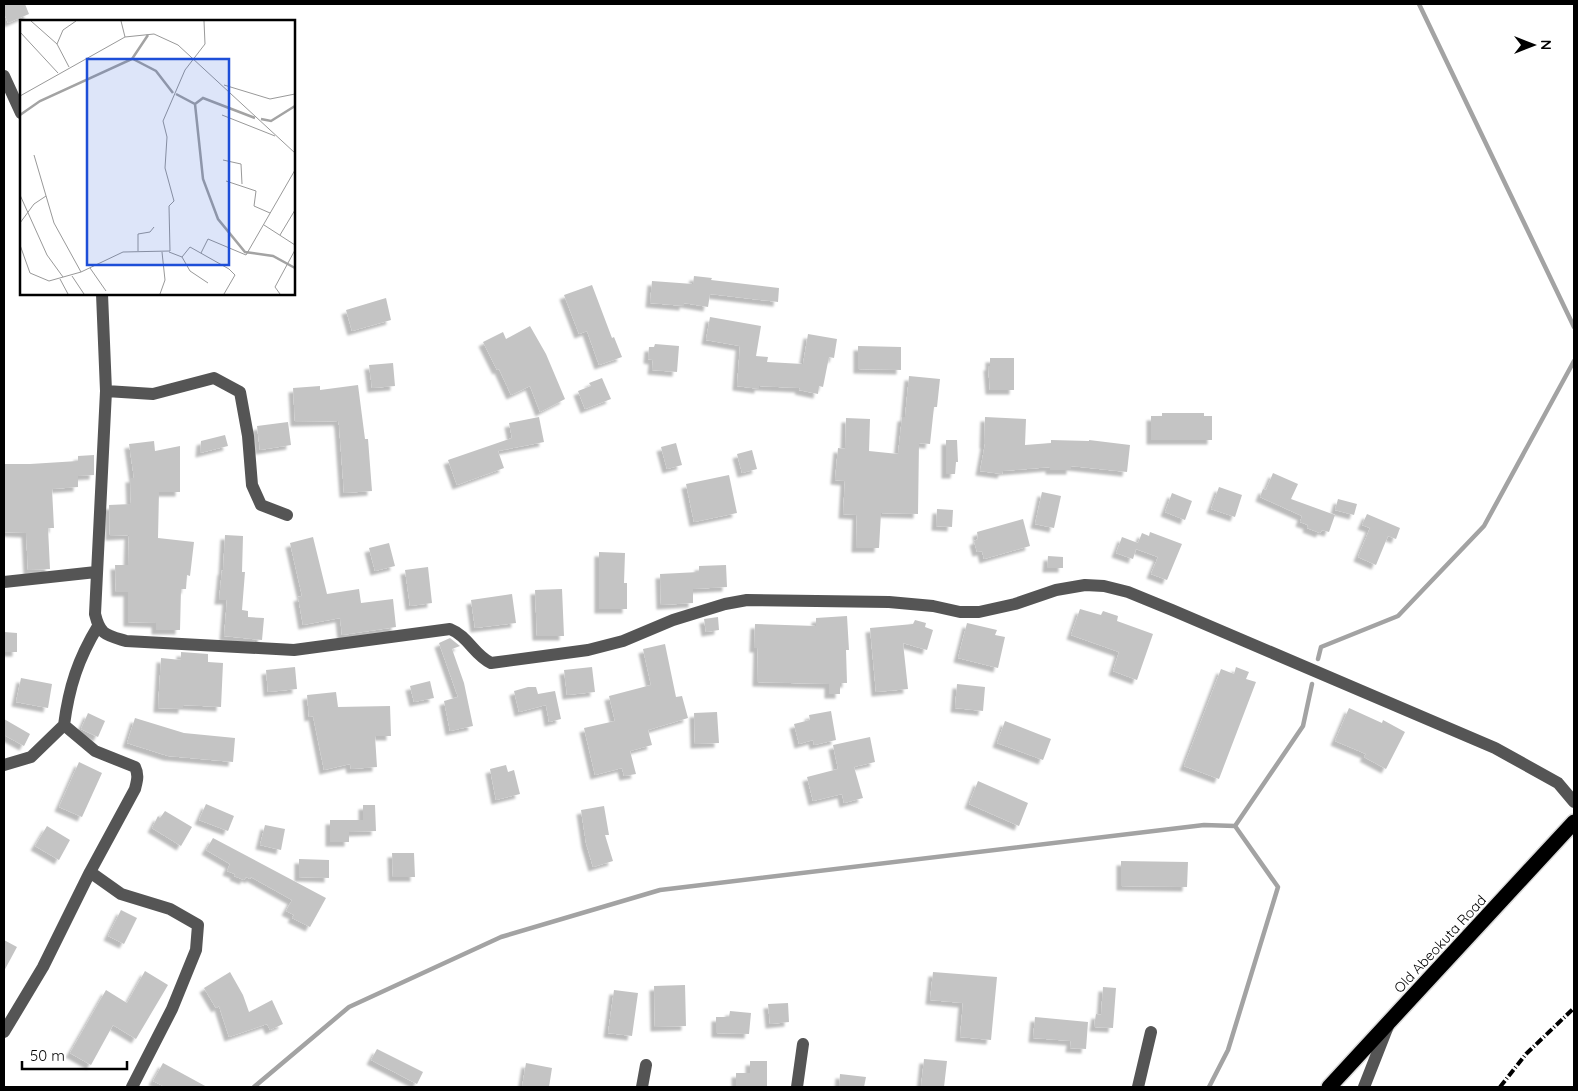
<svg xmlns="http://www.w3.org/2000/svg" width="1578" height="1091" font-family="Quicksand,sans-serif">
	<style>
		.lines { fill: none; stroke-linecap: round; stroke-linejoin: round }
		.stream { stroke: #a3a3a3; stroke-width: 4.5 }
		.building { fill: #c4c4c4; filter: url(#shadow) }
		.highway-casing { stroke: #dbdbdb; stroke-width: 18 }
		.minor { stroke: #555; stroke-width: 12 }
		.highway { stroke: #000; stroke-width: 15 }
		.rail { stroke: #000; stroke-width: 4; stroke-dasharray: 8 2.5 1 2.5; stroke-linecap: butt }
		.labels { text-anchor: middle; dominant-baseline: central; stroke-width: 4; stroke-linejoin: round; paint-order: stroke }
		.street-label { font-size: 14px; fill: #000; stroke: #fff }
		.inset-river { fill: none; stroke: #a3a3a3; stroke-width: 2.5 }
		.inset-road { fill: none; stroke: #999; stroke-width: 1 }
		.view { fill: #1d4ed8; fill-opacity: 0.15; stroke: #1d4ed8; stroke-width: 2.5 }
		.inset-edge { fill: none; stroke: #000; stroke-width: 2.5 }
	</style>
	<defs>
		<filter id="shadow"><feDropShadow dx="-4.5" dy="4.5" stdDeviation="1" flood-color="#0004"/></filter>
	</defs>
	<rect width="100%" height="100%" fill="#fff"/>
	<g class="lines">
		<path class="stream" d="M1419 4 1574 327
			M1318 659 1321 647 1398 616 1484 526 1574 361
			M254 1087 349 1007 501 937 660 890 1204 825 1235 826
			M1209 1087 1228 1050 1278 887 1235 826 1303 726 1312 684"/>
	</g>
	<path class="building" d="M4 4H25L29 14 8 23 4 13Z
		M694 276 712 278 711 280 779 288 778 302 710 294 708 307 684 303V306L650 303 652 281 693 284Z
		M592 285 612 338 614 337 622 357 599 365 587 331 579 334 564 295Z
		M386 298 391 320 352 331 346 310Z
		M710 317 761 326 756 356 768 357 767 362 803 364 808 334 837 339 834 358 829 357 823 387 819 386 818 394 799 390 800 388 759 386V389L737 386 740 346 706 340Z
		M530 326 546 354 565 399 540 412 530 386 511 395 499 369 497 370 483 342 503 332 506 339Z
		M655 344 679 346 677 372 652 370 653 360 648 359 649 347H654Z
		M858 346 901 347V370L858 369Z
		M990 358H1014V390H990L988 366H990Z
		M393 363 395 386 372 388 369 365Z
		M909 376 940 379 937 407H934L930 444 919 443 918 514 881 513 879 548H856L857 515 843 514 845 481 835 480 838 448 845 449 846 418 870 419 869 451 898 454 902 417H905Z
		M602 378 611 399 585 409 578 391 591 386 589 383Z
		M358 385 365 439H368L372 491 344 493 339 425 338 421 295 422 293 388 320 386V390Z
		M1162 413H1204V416H1212V440H1151V416H1162Z
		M539 417 544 442 498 451 504 468 457 485 448 460 512 438 509 423Z
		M985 417 1026 419 1025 445 1051 443V440L1089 441V440L1130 445 1127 472 1071 466V470H1050V467L1003 471 1002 474 980 471 985 444H984Z
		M288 422 291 445 260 450 257 426Z
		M225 435 228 446 200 453 201 441Z
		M946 440H957L958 462H956L955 474H946Z
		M154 441 155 451 180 446V492H159L158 538 194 542 190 576 187 575 186 589H181L180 630H156V623L128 622V592H116L115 565H128L129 535 110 536 109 505 131 504 130 478H134L129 444Z
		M676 443 682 465 667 469 661 447Z
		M752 450 757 469 742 473 737 454Z
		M94 455V475L78 476V487L52 489 54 528H48L50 569 28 570 26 533 4 532V464H30L78 461V456Z
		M1273 473 1298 484 1291 499 1335 515 1329 532 1322 530 1320 533 1307 528 1308 525 1300 522 1302 516 1260 497 1263 489 1266 490Z
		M729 475 737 513 694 522 686 484Z
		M1219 487 1242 495 1235 517 1211 509Z
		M1042 492 1061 496 1054 528 1035 524Z
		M1172 493 1192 501 1185 520 1165 512Z
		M1338 499 1357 504 1354 515 1335 510Z
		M937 509 953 510 952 527 936 526Z
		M1367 514 1400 528 1396 539 1388 536 1376 565 1358 557 1370 528 1362 525Z
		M1023 519 1030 546 984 559 982 551 977 552 974 541 978 539 977 532Z
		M1150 532 1182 544 1167 580 1151 574 1158 557 1136 549 1133 559 1116 553 1122 537 1138 543 1142 533 1149 536Z
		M225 535 243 536 242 572H245L242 610 248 611V617L264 618 262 640 224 636 227 600H219L222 570 223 571Z
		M313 537 327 594 359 589 361 603 393 599 396 627 342 635 340 618 303 625 298 597 302 596 290 543Z
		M389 543 395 566 375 571 369 548Z
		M599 552 625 553 624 583H627V609H599Z
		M1048 556 1063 557V568H1047Z
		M726 565 727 587 693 589V603L661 605 660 574 699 572V566Z
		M428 567 432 603 410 606 405 570Z
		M562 589 564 636H537L535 590Z
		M512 594 516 623 475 628 471 600Z
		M1080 609 1101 615 1103 611 1118 616 1117 621 1153 634 1137 680 1113 671 1119 652 1071 635Z
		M847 616 849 650H846L847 683H840V694H829V684L757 682 758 648H754L755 624 816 626V618Z
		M718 617 719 630 706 632 704 619Z
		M915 620 926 623 925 627 933 630 927 650 903 643 908 689 876 692 870 628 913 624Z
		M967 623 997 630 995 635 1005 637 998 668 958 658Z
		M4 632 17 633V652H4Z
		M450 638 460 646 452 649 464 683 473 726 450 731 444 701 458 697 439 643Z
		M665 644 676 697 682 696 688 718 648 730 652 745 630 751 636 774 624 776 622 768 595 775 584 728 615 721 609 696 651 685 643 649Z
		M181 652 208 654V662L223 663 221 707 183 705V709L158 708 161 658 181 660Z
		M295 667 297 689 268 692 266 670Z
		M592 667 595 692 567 695 564 670Z
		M1236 667 1249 672 1246 679 1256 682 1219 779 1184 766 1221 669 1234 674Z
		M21 678 52 684 48 708 16 702Z
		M430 681 434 698 414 702 410 686Z
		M957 684 985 687 983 711 955 708Z
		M528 687H536L538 694 555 691 561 719 549 722 546 705 519 712 514 691Z
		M336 692 338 707 390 706 391 736H375L377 767 351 769 350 764 324 770 313 716 309 717 307 695Z
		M1349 708 1382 723 1383 720 1405 732 1386 769 1364 757 1366 754 1335 741Z
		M831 711 836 740 814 745 813 740 799 744 794 724 810 720 809 715Z
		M717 712 719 743 695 744 694 713Z
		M88 713 105 721 98 737 81 729Z
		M135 718 184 733 235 738 233 762 168 756 127 743Z
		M4 719 30 734 24 746 4 735Z
		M1005 721 1051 739 1043 760 997 743Z
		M870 737 875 762 854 767 863 798 844 803 842 794 813 801 807 777 838 769 833 745Z
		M79 762 102 773 82 817 59 807Z
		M506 765 508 772 514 770 520 794 496 800 490 769Z
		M978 781 1028 803 1019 826 969 804Z
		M206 804 234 816 228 831 199 820Z
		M363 805H375L376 831 349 832V842H330V820H363Z
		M604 806 609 835H605L613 861 593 867 586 843 581 810Z
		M165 811 192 827 181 846 152 828 158 816 160 818Z
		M265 825 285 829 281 850 260 845Z
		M47 826 70 840 59 860 35 846Z
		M213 838 326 898 310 927 292 918 294 915 286 911 292 900 251 877 250 879 246 877 244 880 234 876 235 874 227 871 230 864 206 850Z
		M392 853H414L415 877H393Z
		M299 859 329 860V878L299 877Z
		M1121 861 1188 862 1187 887 1121 886Z
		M121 910 137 918 124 944 108 936Z
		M4 940 17 947 4 971Z
		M145 971 168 985 136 1039 113 1025 91 1065 70 1053 106 990 127 1003Z
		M230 972 243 995 249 1012 272 1000 283 1024 270 1030 267 1024 229 1037 219 1006 216 1008 204 988Z
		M933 972 997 977 991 1040 960 1037 963 1003 930 1000Z
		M685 985 686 1026 655 1027 654 986Z
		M1103 987 1116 988 1113 1028 1094 1027 1096 1014 1101 1015Z
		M614 990 638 993 632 1036 608 1033Z
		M788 1003 789 1022 770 1024 768 1004Z
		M730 1011 751 1013 749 1034 716 1033V1017H729Z
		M1035 1017 1088 1022 1086 1049 1070 1048 1071 1041 1033 1038Z
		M377 1049 423 1072 417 1084 371 1060Z
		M924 1059 947 1061 944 1087H921Z
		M750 1061H767V1087H736V1073H750Z
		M163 1063 207 1087H165L153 1081Z
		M526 1063 552 1068 549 1087H522Z
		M840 1074 866 1077 864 1087H839Z"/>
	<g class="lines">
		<g class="highway-casing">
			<path id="highway" d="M1329 1087 1574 822"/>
		</g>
		<path class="minor" d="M4 76 21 113
			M102 294 106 391 95 614C100 635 106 635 126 641L294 650 450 629C468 636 474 655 491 663L588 650 623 641 673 620 725 604 747 600 889 602 933 606 960 612H979L1015 604 1056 590 1085 585 1104 586 1128 592 1172 610 1495 748 1558 783 1574 802
			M106 391 153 394 214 378 240 392 248 436 252 485 261 505 287 515
			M4 582 96 572
			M4 765 31 757 64 725
			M90 872 121 894 170 909 198 925 196 950 172 1009 132 1087
			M4 1032 43 967 90 872 135 789C137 781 139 775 135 767L95 751 64 725C69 687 78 659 98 626
			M642 1087 646 1065
			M797 1087 803 1044
			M1138 1087 1151 1032
			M1364 1087 1388 1026"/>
		<use href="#highway" class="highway"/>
		<path class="rail" d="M1500 1087 1526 1054 1574 1008"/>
	</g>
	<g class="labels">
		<g class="street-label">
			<text transform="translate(1440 944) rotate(-47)">Old Abeokuta Road</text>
		</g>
	</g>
	<g transform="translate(20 20)">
		<rect width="275" height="275" fill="#fff"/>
		<path class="inset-river" d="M113 39 136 51 153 73M156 74 175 84 183 78 235 98M175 84 183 159 198 199 225 232 253 236 275 248M0 95 20 81 112 39 128 15M241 99 251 101 275 86"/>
		<path class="inset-road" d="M11 1 37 24 49 47M101 1 105 17M0 12 38 53M37 24 43 10 56 1M204 65 250 79 275 74M0 76 105 17 134 14 158 25 275 133M202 95 255 116M14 135 34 203 61 252M203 140 221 144 222 164M206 161 236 171 234 186 250 193M0 175 27 235 43 257M0 203 14 184 26 176M244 205 275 225M260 215 275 190M0 225 10 253 29 261 61 252 103 232 150 231 149 186 154 181 145 148 147 117 143 101 165 50 185 24 184 1M118 231V214L130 212 134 207M149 232 162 237 170 227 209 249 215 255 204 274M181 233 188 219 226 235 275 150M162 237 170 251 188 263M70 248 86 271M52 256 64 274M40 259 48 274M140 274 145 260 142 232M260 274 255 267 275 230"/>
		<path class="view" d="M67 39H209V245H67Z"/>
		<rect width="275" height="275" class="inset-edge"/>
	</g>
	<rect width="1578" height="1091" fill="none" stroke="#000000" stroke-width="10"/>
	<g transform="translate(1533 45) rotate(90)" stroke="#ffffff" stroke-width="4" paint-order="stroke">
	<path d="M0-4L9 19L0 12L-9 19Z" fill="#000000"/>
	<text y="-8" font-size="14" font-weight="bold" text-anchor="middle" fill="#000000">N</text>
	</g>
	<path d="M22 1061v8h105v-8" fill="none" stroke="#000000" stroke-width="2.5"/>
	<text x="30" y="1061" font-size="15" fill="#000000" stroke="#ffffff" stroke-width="4" paint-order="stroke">50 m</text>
</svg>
